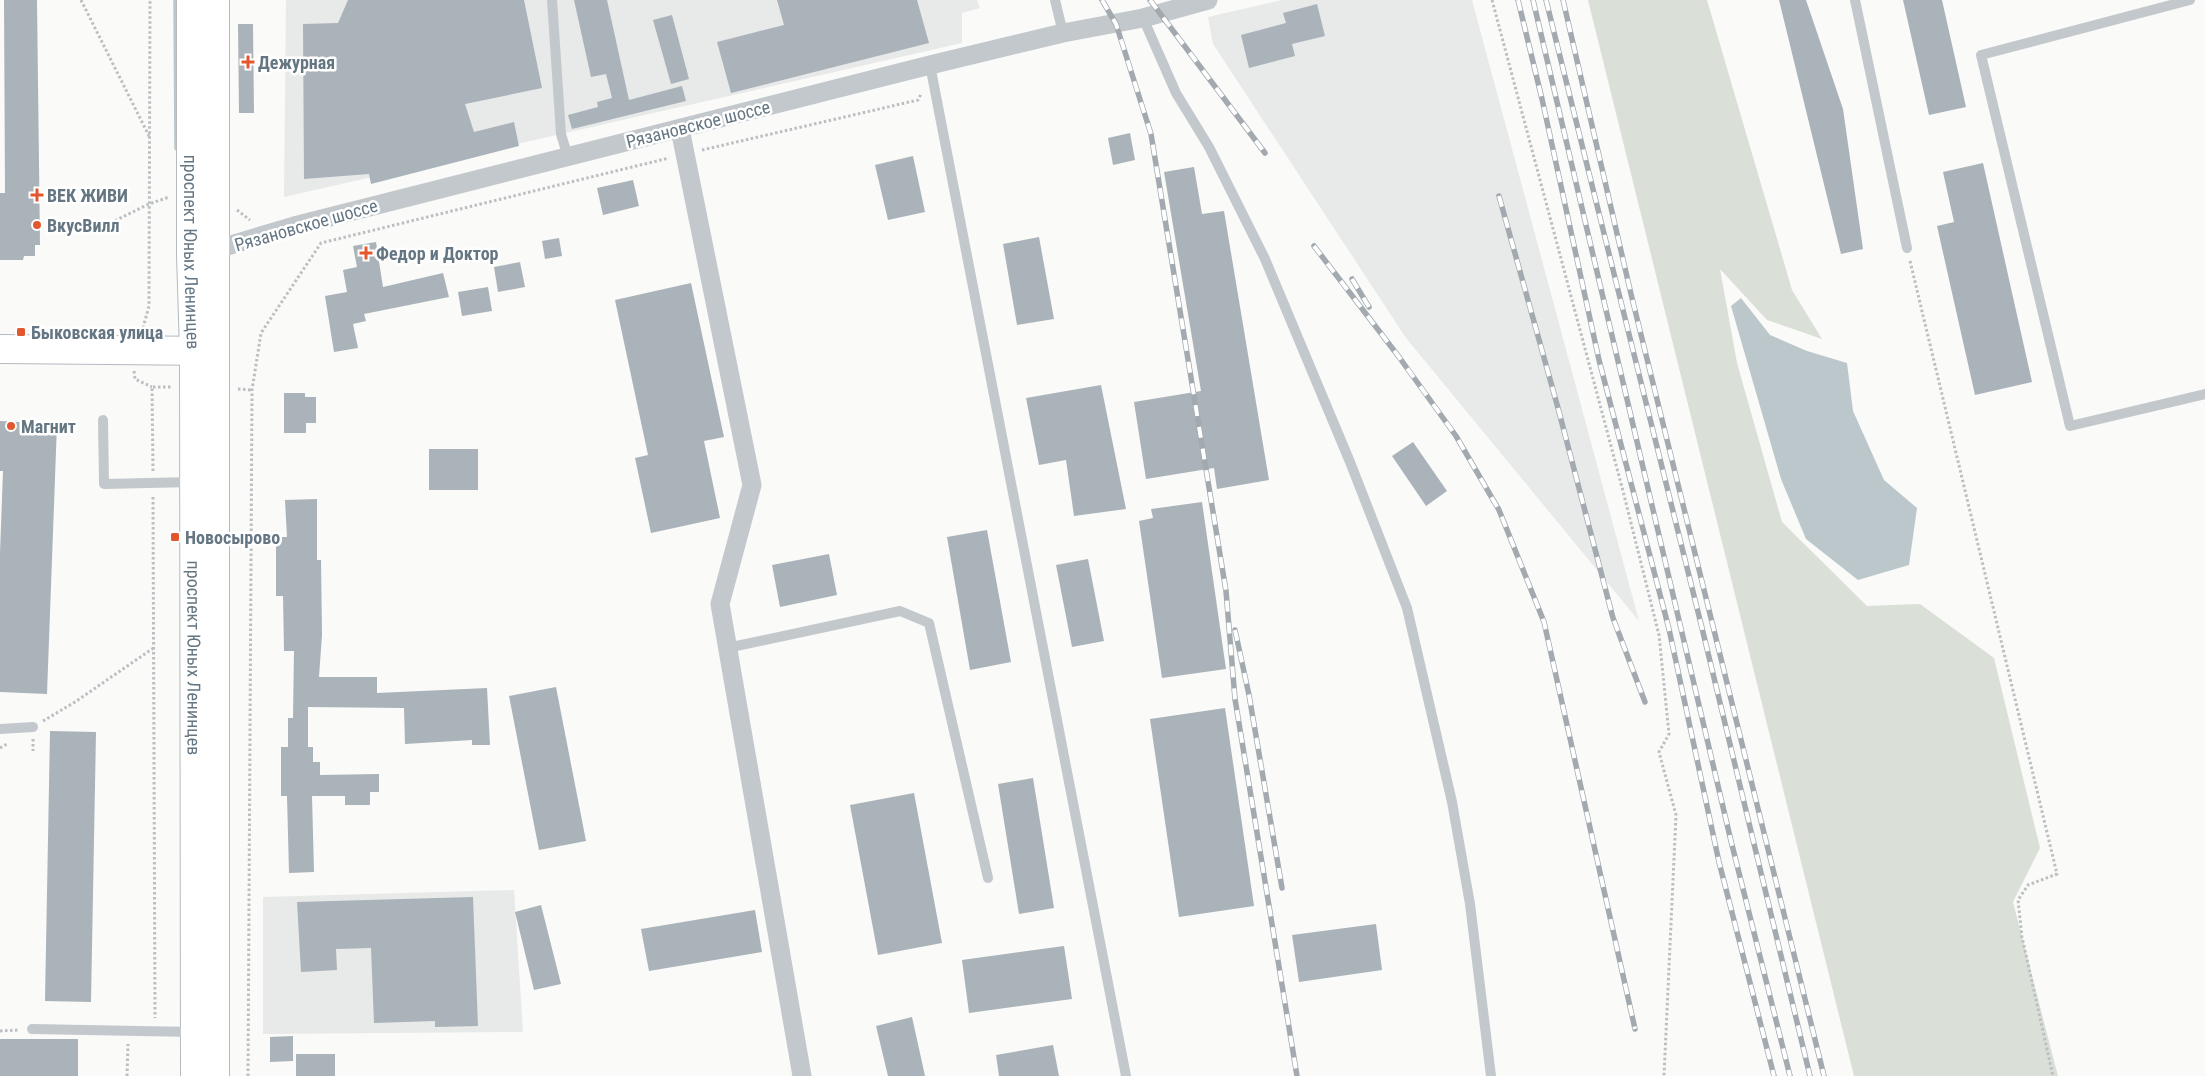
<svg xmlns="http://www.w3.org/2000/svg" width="2205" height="1076" font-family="'Roboto Condensed',sans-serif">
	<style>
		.built { fill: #e8e9e9 }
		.green { fill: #dadfd7 }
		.water { fill: #bbc7cb }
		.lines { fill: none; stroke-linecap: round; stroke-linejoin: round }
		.stream { stroke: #bbc7cb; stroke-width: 5.5 }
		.building { fill: #aab3b9 }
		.secondary-casing { stroke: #b3babf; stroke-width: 30 }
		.primary-casing { stroke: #b5babe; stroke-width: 30 }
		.path { stroke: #bbbfc2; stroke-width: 3; stroke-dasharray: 2.5 2.5; stroke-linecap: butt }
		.lane { stroke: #c3c8cc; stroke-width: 10 }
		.street { stroke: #c3c8cc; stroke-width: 19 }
		.secondary { stroke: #fff; stroke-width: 28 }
		.primary { stroke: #fff; stroke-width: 28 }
		.rail-casing { stroke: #a2aab0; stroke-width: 5.5 }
		.rail { stroke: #fff; stroke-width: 4; stroke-dasharray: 11; stroke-linecap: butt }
		.poi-dot { fill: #e4572e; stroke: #fff; stroke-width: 2 }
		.labels { text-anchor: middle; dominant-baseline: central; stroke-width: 5; stroke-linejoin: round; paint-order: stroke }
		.poi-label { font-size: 18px; font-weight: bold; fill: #657683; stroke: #fff; text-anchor: start }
		.street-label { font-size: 18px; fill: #657683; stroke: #fff }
	</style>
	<rect width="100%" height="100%" fill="#fafaf8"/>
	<path class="built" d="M286 0H977L980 8 962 13V43L284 197Z
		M1282 0H1472L1639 621 1406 338 1213 44 1208 17Z
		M514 890 523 1032 263 1034V897Z"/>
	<path class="green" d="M1588 0H1707L1792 290 1822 339 1767 320 1720 269 1737 363 1782 522 1867 606 1920 604 1994 658 2040 848 2013 902 2058 1076H1854Z"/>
	<path class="water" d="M1741 298 1770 335 1807 351 1847 363 1853 411 1884 480 1917 508 1909 565 1858 580 1806 539 1781 479 1731 306Z"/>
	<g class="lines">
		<path class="stream" d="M176 0 177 148"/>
	</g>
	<path class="building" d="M4 0H37L40 245H35V256H24L23 260H0V193H5Z
		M348 0H524L542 88 465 104 474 132 514 122 519 146 371 184 369 174 304 179 303 24 338 23Z
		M574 0H607L629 100 682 86 686 101 572 129 568 115 598 107 597 102 612 98 606 74 591 77Z
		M777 0H917L929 43 731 93 717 42 784 25Z
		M1779 0H1806L1843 109 1863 249 1841 254Z
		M1903 0H1942L1966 107 1929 115Z
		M1317 4 1325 36 1292 44 1295 56 1249 68 1241 35 1286 23 1283 13Z
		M672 15 689 79 671 84 653 20Z
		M238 24H253L254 113H239Z
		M1130 133 1135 160 1113 165 1108 138Z
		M913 156 925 212 888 220 875 165Z
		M1983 163 2032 382 1975 395 1937 226 1954 222 1943 172Z
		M1194 167 1202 214 1224 211 1269 480 1217 489 1214 468 1146 479 1134 402 1201 391 1164 172Z
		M633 180 639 206 603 215 597 188Z
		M1039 237 1054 319 1017 325 1003 244Z
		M559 238 562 256 545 259 542 241Z
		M376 242 383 287 443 273 449 297 364 314 366 321 353 324 358 348 334 352 325 296 347 292 343 270 357 267 353 246Z
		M520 262 525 287 498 292 494 267Z
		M691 283 724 437 704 441 720 518 651 533 635 458 648 455 615 300Z
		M488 287 492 311 462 316 458 292Z
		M1101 385 1126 509 1074 516 1066 460 1039 465 1026 398Z
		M284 393H305V397H316V423H306V433H284Z
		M0 421 57 424 47 694 0 692V553L3 471H0Z
		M1413 442 1447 491 1426 506 1392 456Z
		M429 449H478V490H429Z
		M317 499V560H321L322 635 319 677H377V693L487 688 490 745H472V740L405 744 404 708 308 707V747H313V762H320V775L379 774V792H370V805H345V796H312L314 872 289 873 287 796H281V747H288V718H293L294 651H284L283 596H276V537H287L285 500Z
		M1202 502 1226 669 1162 678 1139 521 1153 518 1151 509Z
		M987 530 1011 662 970 670 947 537Z
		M829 554 837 595 780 607 772 565Z
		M1088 559 1104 641 1072 647 1056 565Z
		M556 687 586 841 539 850 509 696Z
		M1225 708 1254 906 1179 917 1150 719Z
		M50 731 96 732 91 1002 45 1001Z
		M1033 778 1054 908 1019 914 998 784Z
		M914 793 942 943 878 955 850 805Z
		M473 897 478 1026 435 1027V1021L374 1023 371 948 336 949 337 970 301 972 297 902Z
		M541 905 561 984 534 990 515 912Z
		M755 910 762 952 649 971 641 929Z
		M1376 924 1382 970 1299 982 1292 935Z
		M1064 946 1072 999 969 1013 962 960Z
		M912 1017 925 1076H888L876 1026Z
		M293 1036V1061L270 1062V1037Z
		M0 1039H78V1076H0Z
		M1053 1045 1059 1076H999L996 1055Z
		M296 1054H335V1076H296Z"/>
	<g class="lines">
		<g class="secondary-casing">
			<path id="secondary" d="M0 349 215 351"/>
		</g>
		<g class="primary-casing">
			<g id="primary">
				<path id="s1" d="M191 0V255L194 350 195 1076"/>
				<path d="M215 0V1076"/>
			</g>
		</g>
		<path class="path" d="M81 0 149 136
			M1492 0 1623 491 1659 635 1669 734 1659 752 1676 815 1664 1076
			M702 150 918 100 921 94
			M237 210 250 220
			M106 225 149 204 169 197
			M1910 261 2057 874 2028 885 2018 900 2022 937 2053 1076
			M143 328 149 306 150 0
			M134 371 135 379 152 387
			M238 389 252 390
			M153 471 152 387H172
			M153 497 155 1018
			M43 721 75 702 155 647
			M33 739V751
			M0 748 7 744
			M0 1031 19 1030
			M127 1076 128 1044
			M248 1076 252 390 261 333 321 243 669 158"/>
		<path class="lane" d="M552 0 561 134 568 157
			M1055 0 1063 33
			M1855 0 1907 248
			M2190 0 1981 55 2070 426 2205 394
			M1143 18 1176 93 1209 147 1265 259 1350 462 1407 608 1452 802 1470 904 1491 1076
			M930 65 1126 1076
			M103 420 104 484 193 482
			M727 648 900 611 929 623 988 878
			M0 729 33 727
			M32 1029 194 1032"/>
		<path class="street" d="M680 129 752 485 720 604 802 1076
			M204 253 294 226 444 188 930 65 1063 33 1143 18 1208 0"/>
		<use href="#secondary" class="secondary"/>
		<use href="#primary" class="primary"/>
		<g class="rail-casing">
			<path id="rail" d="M1102 0 1116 24 1151 134 1226 591 1235 699 1297 1076
				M1150 0 1265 153
				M1518 0 1542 99 1599 360 1669 629 1719 862 1774 1076
				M1533 0 1731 841 1790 1076
				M1546 0 1702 628 1810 1076
				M1563 0 1631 294 1824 1076
				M1499 196 1558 408 1613 618 1645 702
				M1314 246 1399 357 1456 436 1499 510 1544 622 1635 1029
				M1352 279 1369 307
				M1235 630 1249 695 1282 888"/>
		</g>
		<use href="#rail" class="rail"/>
	</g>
	<g class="poi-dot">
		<path d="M245.5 54.5h5v5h5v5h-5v5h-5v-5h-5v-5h5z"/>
		<path d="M34.5 187.5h5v5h5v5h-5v5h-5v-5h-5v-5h5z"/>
		<circle cx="37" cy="225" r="5"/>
		<path d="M363.5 245.5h5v5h5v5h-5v5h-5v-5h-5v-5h5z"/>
		<rect x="16" y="327" width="10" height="10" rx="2.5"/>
		<circle cx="11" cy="426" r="5"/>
		<rect x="170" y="532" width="10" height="10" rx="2.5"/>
	</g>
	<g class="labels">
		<g class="poi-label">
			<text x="258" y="62">Дежурная</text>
			<text x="47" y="195">ВЕК ЖИВИ</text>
			<text x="47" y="225">ВкусВилл</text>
			<text x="376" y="253">Федор и Доктор</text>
			<text x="31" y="332">Быковская улица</text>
			<text x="21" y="426">Магнит</text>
			<text x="185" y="537">Новосырово</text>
		</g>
		<g class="street-label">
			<text transform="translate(698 124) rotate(-14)">Рязановское шоссе</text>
			<text transform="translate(306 225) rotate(-16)">Рязановское шоссе</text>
			<text stroke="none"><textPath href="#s1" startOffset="252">проспект Юных Ленинцев</textPath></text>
			<text stroke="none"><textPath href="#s1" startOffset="658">проспект Юных Ленинцев</textPath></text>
		</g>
	</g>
</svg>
